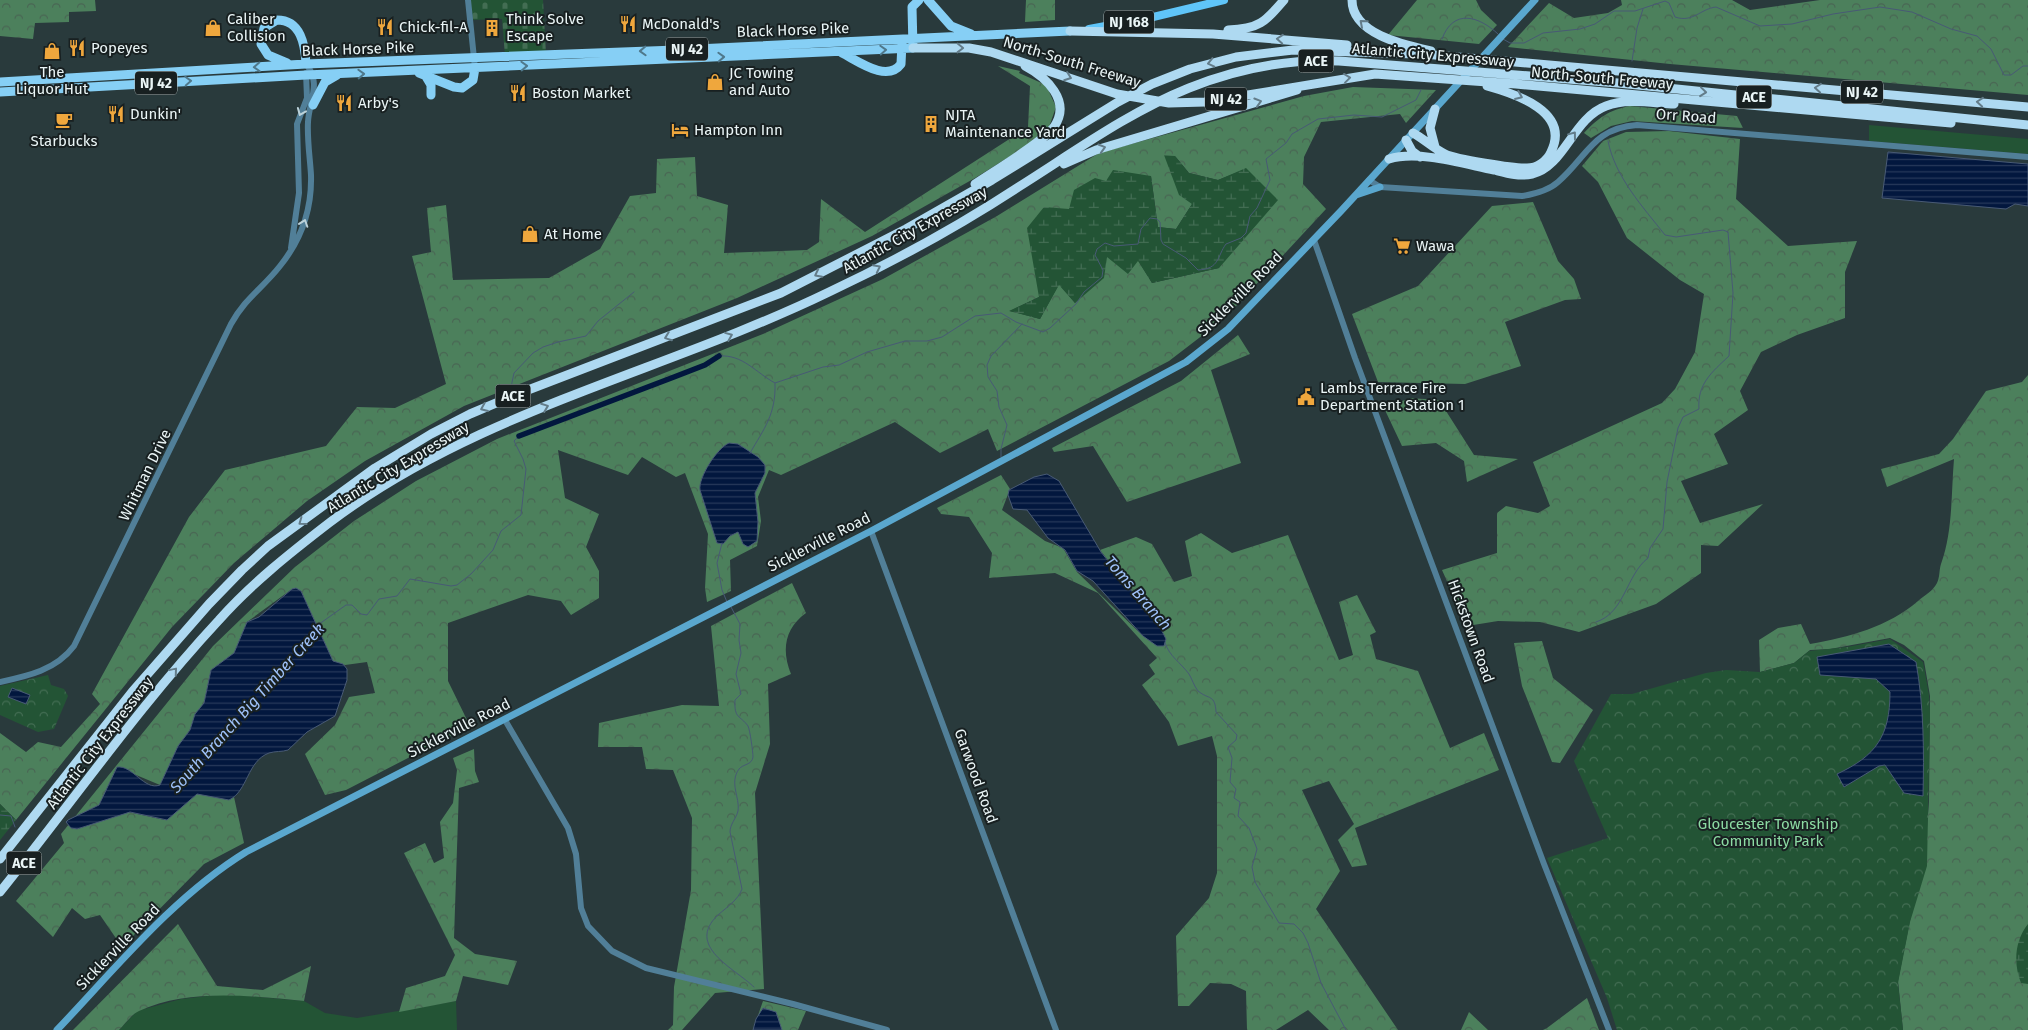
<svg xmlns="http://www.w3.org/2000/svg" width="2028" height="1030" font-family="'Fira Sans',sans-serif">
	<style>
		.green { fill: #235435 }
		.forest { fill: url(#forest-crowns); fill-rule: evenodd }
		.wetland { fill: url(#wetland-marsh) }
		.cemetery { fill: url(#cemetery-stones) }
		.park { fill: url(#park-crowns) }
		.water { fill: url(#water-rules); stroke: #485a75 }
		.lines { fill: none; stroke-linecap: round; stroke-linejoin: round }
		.stream { stroke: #485a75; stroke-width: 1 }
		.canal { stroke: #02173e; stroke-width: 5.5 }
		.tertiary { stroke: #517f98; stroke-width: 6 }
		.secondary { stroke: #5aa7ce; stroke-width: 7 }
		.primary { stroke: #5fc5f9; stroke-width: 8 }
		.trunk { stroke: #86cff5; stroke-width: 9 }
		.motorway { stroke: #aed9f1; stroke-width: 9 }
		.oneway { stroke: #637c89 }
		.oneway2 { stroke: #4f788b }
		.oneway3 { stroke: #bcd2da }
		.labels { text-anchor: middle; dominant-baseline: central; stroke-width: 4; stroke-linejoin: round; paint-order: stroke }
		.shield { fill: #182021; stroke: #abb5b6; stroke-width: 1 }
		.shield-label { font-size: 14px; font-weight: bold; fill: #eaf5f6 }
		.poi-label { font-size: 15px; fill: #eaf5f6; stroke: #182021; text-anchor: start }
		.street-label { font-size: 15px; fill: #eaf5f6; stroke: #182021 }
		.park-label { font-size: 15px; fill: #8cdba3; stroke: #182021 }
		.water-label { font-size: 16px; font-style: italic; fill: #9ec1f9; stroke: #182021 }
	</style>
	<defs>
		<pattern id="forest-crowns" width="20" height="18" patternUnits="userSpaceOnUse" patternTransform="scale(1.25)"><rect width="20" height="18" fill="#4c805c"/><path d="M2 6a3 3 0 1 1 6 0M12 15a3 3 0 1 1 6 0" fill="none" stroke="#496553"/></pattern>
		<pattern id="wetland-marsh" width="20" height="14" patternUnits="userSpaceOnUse" patternTransform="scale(1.25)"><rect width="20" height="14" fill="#235435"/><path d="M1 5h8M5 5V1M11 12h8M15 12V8" fill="none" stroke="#436d53"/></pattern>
		<pattern id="cemetery-stones" width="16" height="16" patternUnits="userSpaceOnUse" patternTransform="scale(1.25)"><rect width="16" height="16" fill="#235435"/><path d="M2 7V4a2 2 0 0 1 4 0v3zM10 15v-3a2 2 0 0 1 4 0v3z" fill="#436d53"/></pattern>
		<pattern id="park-crowns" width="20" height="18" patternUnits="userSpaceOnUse" patternTransform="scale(1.25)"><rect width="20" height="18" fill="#235435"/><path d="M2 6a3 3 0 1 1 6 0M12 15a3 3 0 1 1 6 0" fill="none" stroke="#436d53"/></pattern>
		<pattern id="water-rules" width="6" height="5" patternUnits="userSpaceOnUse" patternTransform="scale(1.25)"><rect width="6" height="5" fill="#02173e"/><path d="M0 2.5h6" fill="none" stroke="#27395a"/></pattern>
	</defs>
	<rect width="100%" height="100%" fill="#293a3c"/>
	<path class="green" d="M1869 125 2028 139V154L1869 141Z
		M225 994 304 1001 325 1013 357 1018 456 1001 457 1030H119L137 1011 181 999Z"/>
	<path class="forest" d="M0 0H95L96 11 69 12V22L35 23 33 39 0 36Z
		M1026 0H1055V20L1025 22Z
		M1417 0H1476L1481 10 1497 25 1479 44 1388 35Z
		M1621 0H1732L1750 10 1820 0H2028V95L1670 64 1508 47 1549 3 1574 18 1608 13 1622 5Z
		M998 66 1020 71 1019 73 1046 85 1056 107 1049 127 1052 130 975 178 872 236 737 298 464 406 365 461 307 501 234 563 172 627 16 820 0 804V733L26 752 38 742 61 747 100 704 92 694 189 517 225 470 326 446 357 407 395 408 446 384 412 256 431 252 427 208 446 205 453 280 549 278 600 249 630 196 656 193 657 159 695 157 697 196 728 205 724 253 807 250 819 242 821 199 865 232 1028 127 1030 86Z
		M1353 87 1436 90 1406 123 1400 114 1321 122 1304 157 1303 184 1326 209 1237 305 1212 328 1169 361 997 451 988 429 940 453 895 422 781 475 769 470 758 497 761 521 757 546 730 560 731 591 707 602 705 588 708 534 685 473 676 477 642 457 628 475 558 450 565 498 599 514 586 547 599 571V598L571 615 561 601 528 595 448 623V681L470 726 346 790 325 795 305 754 335 725 349 697 375 693 367 662 345 665 333 661 301 591 292 589 247 622 234 653 211 670 204 703 160 785 117 767 99 805 74 818 213 646 295 567 354 521 416 481 497 439 763 334 883 279 997 216 1099 153 1304 96ZM1175 156 1189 173 1218 180 1246 169 1219 268 1152 283 1138 260 1107 257 1075 303 1059 284 1040 319 1010 311 1039 297 1069 209 1106 181 1151 176 1158 227 1176 229 1192 204Z
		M1630 106 1737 116 1743 128 1632 121 1611 126 1591 138 1584 133C1598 118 1609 110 1630 106Z
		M1669 131 1740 139 1736 199 1788 246 1857 241 1845 272V318L1797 335 1761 352 1740 391 1748 410 1714 434 1728 464 1681 481 1700 523 1763 504 1718 546 1701 545V573L1656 604 1579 632 1540 622 1498 621 1467 626 1442 570 1497 553V513L1506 506 1538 513 1550 506 1533 462 1662 403 1675 389 1695 352 1704 294 1680 280 1627 238 1598 182 1582 166 1603 141 1626 132Z
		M1533 202 1558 261 1574 279 1581 299 1565 300 1505 322 1521 366 1465 384 1378 382 1352 314 1418 286 1492 206Z
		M1238 335 1250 354 1211 370 1241 463 1127 502 1093 446 1054 452 1052 448 1181 381Z
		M2028 375V1030H1903L1898 981 1926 840 1929 802 1930 696 1924 661 1904 645 1890 638 1830 649 1810 650 1794 663 1760 672 1759 640 1778 628 1801 624 1810 644C1849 637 1888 627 1918 601 1925 595 1933 591 1937 583 1940 577 1939 570 1941 564 1953 531 1951 494 1954 459L1887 487 1881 469 1939 454 1953 439 1986 391 2022 382Z
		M1410 398 1439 400 1474 455 1518 459 1467 482 1464 461 1436 443 1402 446 1384 408Z
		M1001 475 1010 489 1002 510 1045 541 1063 548 1077 572 1143 636 1163 630 1100 550 1136 537 1152 544 1174 582 1192 576 1185 541 1201 533 1232 553 1288 535 1339 660 1353 655 1339 602 1357 595 1376 632 1370 635 1376 659 1418 671 1450 748 1484 733 1499 770 1355 828 1367 865 1352 867 1338 840 1354 824 1329 781 1302 790 1340 871 1316 909 1398 1030H1329L1308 1010 1276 1030H1247L1246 991 1231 984 1210 983 1189 1006H1178L1176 936 1209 898 1217 873V756L1212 736 1178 746 1169 722 1142 685 1155 674 1149 665 1157 658 1098 593 1055 573 989 578 992 553 969 517 941 514 937 508Z
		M792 583 806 613C785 628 781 650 791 674L768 684 770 744 755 793 764 989 715 993 682 1030H668L673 1025 674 987 691 890 692 818 673 770 646 769 642 747H598L599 723 682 705 719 706 711 626Z
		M1542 641 1553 678 1593 710 1560 763 1552 762 1522 686 1514 643Z
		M474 749 475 771 479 782 459 788 454 938 475 954 517 961 508 985 463 976 456 1001 399 1012 406 988 445 976 455 955 404 853 425 843 434 863 444 858 440 822 453 803 457 770 453 758Z
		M197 794 234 797 244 843 204 864 122 947 100 915 85 919 72 908 53 937 16 901 64 843 61 834 69 824 77 829 128 812 165 820Z
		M178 924 217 986 263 990 311 966 304 1001C251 996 189 988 139 1011 132 1014 125 1024 119 1030H73Z
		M1587 998 1599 1030H1543L1547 1028Z
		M763 1001 806 1011 798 1030H753Z
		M1469 1012 1488 1030H1461Z"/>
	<path class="wetland" d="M1164 155 1175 156 1189 173 1218 180 1246 168 1278 200 1219 268 1152 283 1138 261 1128 274 1107 257 1104 278 1075 303 1059 285 1040 319 1009 311 1039 297 1027 228 1044 207 1069 209 1074 190 1095 178 1106 181 1113 170 1151 176 1158 227 1176 229 1192 204 1179 195Z
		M0 804 16 820 0 840Z
		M2028 924V984L2021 983C2013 963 2015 940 2028 924Z"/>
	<path class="cemetery" d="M468 0H543L546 54 505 56 502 19 470 20Z"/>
	<path class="park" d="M1890 639 1923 662 1929 695 1930 713 1927 866 1910 922 1898 983 1903 1030H1617L1607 998 1547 858 1608 838 1574 761 1611 694H1632L1706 673 1726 670 1760 672 1794 663 1809 651 1847 647Z
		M48 675 51 685 64 689 68 696 54 729 38 732 0 715V686Z"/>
	<path class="water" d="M1888 152 2028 164V206L2015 204 2006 209 1882 198Z
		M729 443 738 444 758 457 765 465V473L755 493 758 522 757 541 748 547 743 544 738 532 730 536 723 544 717 543 700 490C698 478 717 448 729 443Z
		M1047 474 1059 481 1101 552 1160 627 1166 639 1164 646H1157L1143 636 1093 581 1077 571 1065 550 1048 538 1027 510 1013 509 1008 495 1009 490 1034 477Z
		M296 588 301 591 333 661 343 664 347 669V680L335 716 307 732 288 750C282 752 275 751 269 753 247 761 248 791 229 800L197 794 167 820 130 812 77 829 71 828 66 822 68 820 99 805 117 767C133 765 144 791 160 785L178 746 190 730 195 714 204 703 211 670 234 653 247 622 259 617 292 589Z
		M1889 644 1916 662C1924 707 1924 751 1923 796L1904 793 1885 765 1879 766 1844 787 1837 774C1876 756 1890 736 1890 692L1876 679 1820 675 1817 657Z
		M12 688 30 695 26 704 8 697Z
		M763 1008 776 1012 782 1030H753L756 1019Z"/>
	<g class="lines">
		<path class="stream" d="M1442 39C1453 8 1479 16 1498 34
			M1503 39 1510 43H1524L1543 33 1580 29 1595 24 1614 11H1635L1665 1 1669 3 1675 17C1693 23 1700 9 1716 7L1760 26 1792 24 1833 14 1880 7 1912 12 1951 29 1977 36 1991 49 2004 75H2011L2023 66H2028
			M1632 61 1637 28 1643 9
			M719 356C743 354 756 373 775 383
			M775 383 823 367 839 365 867 352 905 341H927L942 337 975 316 1001 313 1016 322 1043 332 1050 328 1076 304 1084 292 1102 277 1103 270 1095 255 1097 249 1105 243 1114 246 1138 244 1141 229 1150 218 1157 219 1160 222 1161 240 1163 244 1186 258 1198 270C1220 269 1217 256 1226 244L1241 238 1246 233 1250 216 1257 208 1270 180 1266 159 1286 143 1292 134 1318 119 1354 115 1382 117 1416 100 1421 90
			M510 392 514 373 533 353 543 347 558 342 586 336 598 321 634 292
			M750 453C764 429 776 414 775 384
			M1001 457V449L1007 425 999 407 997 391 988 377 987 365 991 356 1022 324
			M722 543 717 563 722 590 727 602
			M731 607 740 624 739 640 741 653 736 674 741 694 735 700C734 719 740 715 748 726 750 730 753 752 753 757 752 765 743 764 739 769 729 783 740 797 738 811 736 819 730 824 730 832L742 889C738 900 727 907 718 915 685 946 734 968 754 987
			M1596 622C1625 613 1626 575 1648 558L1650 548 1663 529 1667 482 1678 428 1683 417 1699 409C1697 384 1712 372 1729 356L1733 293 1728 232 1723 230 1676 237 1665 235C1643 207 1615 177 1608 141
			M315 627 346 605H352L361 614 367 615 379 599 397 596 410 579 451 586 457 585 471 574 493 550 501 531 521 515 526 469 523 459 514 441 519 436
			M1165 643C1170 657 1180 662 1189 674 1192 679 1194 686 1198 691 1209 700 1215 694 1216 712L1237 735 1236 740 1228 747 1232 758 1230 782 1236 789 1234 798 1240 802 1238 816 1249 828 1257 849 1252 867 1255 882 1279 923 1294 924 1303 933 1308 943 1321 983 1346 1030
			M0 815 11 816 15 827"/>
		<path class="canal" d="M519 436 674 377 705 365 719 356"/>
		<path class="tertiary" d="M468 0 475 68
			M1369 180 1380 187 1522 196C1535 194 1548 191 1558 182 1587 157 1593 128 1637 125L2028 157
			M1314 240 1355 358 1544 864 1609 1030
			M291 248 299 193 297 124 307 98 306 73
			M871 531 1056 1030
			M0 682C28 676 56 670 74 646L231 324C246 297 262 289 280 266 301 240 312 209 311 175 310 158 307 139 308 122 309 101 322 83 306 64
			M505 720 568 828 576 854 581 908 588 926 612 951 646 968 793 1004 887 1030"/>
		<path class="secondary" d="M1356 195 1380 187
			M57 1030C116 968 173 897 246 852L871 531 1186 362 1228 329 1341 211 1535 0"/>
		<path class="primary" d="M1089 29 1149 18 1224 0"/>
		<path class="trunk" d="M928 0 951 26 971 34
			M842 53C858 61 887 83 901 64L902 43
			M287 63 268 55 261 44 264 28 277 20C301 20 305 45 306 64
			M419 73 454 87 462 88 473 80 475 68
			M425 75 431 85V95
			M0 82 306 64 676 50 1070 31
			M0 92 306 75 913 48 912 7 919 0
			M313 105 325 82 337 75"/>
		<path class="motorway" d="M1352 0C1352 34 1404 45 1431 51
			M1228 30C1259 29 1265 22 1284 0
			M1070 31 1213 34 1347 45
			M913 48H969L991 52 1117 94 1169 103 1205 102 1375 74 1516 84 1951 123
			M1412 53 2028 107
			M1413 133C1424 139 1433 148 1445 154 1455 159 1515 169 1527 168 1537 168 1547 161 1551 152 1571 112 1516 94 1487 86
			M1406 140 1412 151 1420 157
			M1435 147 1430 128 1435 109
			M1389 159C1418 150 1464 164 1494 170 1506 173 1519 177 1532 174 1564 167 1573 118 1606 106 1627 98 1652 103 1674 104
			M1064 164 1096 150 1297 90
			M975 184C994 171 1042 143 1054 127 1072 101 1046 77 1025 66
			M0 859 132 692 209 604 242 570 268 546 375 468 431 434 470 414 515 395 781 293 906 229 992 180 1118 102 1152 84 1190 69 1236 57 1293 50 1416 54
			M0 892C73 801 140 705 219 620 251 584 290 553 329 523 476 411 664 372 829 292 895 261 959 226 1020 186 1074 152 1129 112 1189 88 1236 69 1288 59 1339 61L1618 83 2028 125"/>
	</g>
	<defs><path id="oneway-chevron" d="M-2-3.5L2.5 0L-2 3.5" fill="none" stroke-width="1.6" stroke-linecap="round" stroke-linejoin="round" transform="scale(1.25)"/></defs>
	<g class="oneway">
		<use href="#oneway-chevron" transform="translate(1363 23) rotate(-139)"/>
		<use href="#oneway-chevron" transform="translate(1280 39) rotate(-176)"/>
		<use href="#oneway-chevron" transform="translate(960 48) rotate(1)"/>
		<use href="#oneway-chevron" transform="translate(1211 63) rotate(167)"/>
		<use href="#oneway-chevron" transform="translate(1068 77) rotate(20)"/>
		<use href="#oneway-chevron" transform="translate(1347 78) rotate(-7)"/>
		<use href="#oneway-chevron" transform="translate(1818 88) rotate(-175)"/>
		<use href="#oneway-chevron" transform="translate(1703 92) rotate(6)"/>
		<use href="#oneway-chevron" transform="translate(1519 96) rotate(23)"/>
		<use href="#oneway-chevron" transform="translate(1258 102) rotate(-17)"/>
		<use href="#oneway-chevron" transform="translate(1980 102) rotate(-175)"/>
		<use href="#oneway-chevron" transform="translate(1573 135) rotate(-53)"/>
		<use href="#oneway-chevron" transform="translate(1102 148) rotate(-17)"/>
		<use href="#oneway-chevron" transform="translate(877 268) rotate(-27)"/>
		<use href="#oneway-chevron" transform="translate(818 274) rotate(153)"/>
		<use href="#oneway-chevron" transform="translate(729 336) rotate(-22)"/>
		<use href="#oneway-chevron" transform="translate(668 337) rotate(159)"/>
		<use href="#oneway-chevron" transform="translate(545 407) rotate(-21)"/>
		<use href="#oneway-chevron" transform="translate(484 408) rotate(157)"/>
		<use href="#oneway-chevron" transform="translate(302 522) rotate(144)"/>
		<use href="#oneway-chevron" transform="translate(174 671) rotate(-50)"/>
	</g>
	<g class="oneway2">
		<use href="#oneway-chevron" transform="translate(883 50) rotate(-3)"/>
		<use href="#oneway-chevron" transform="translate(643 51) rotate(178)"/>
		<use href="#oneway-chevron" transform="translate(721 57) rotate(-2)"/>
		<use href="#oneway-chevron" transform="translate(524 66) rotate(-2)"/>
		<use href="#oneway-chevron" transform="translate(257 67) rotate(177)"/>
		<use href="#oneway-chevron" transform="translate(361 74) rotate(-2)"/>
		<use href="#oneway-chevron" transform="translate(188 81) rotate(-3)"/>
	</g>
	<g class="oneway3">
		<use href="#oneway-chevron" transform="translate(301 112) rotate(112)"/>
		<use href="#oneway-chevron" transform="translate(304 223) rotate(-71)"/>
	</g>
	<defs>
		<g id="restaurant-bare" transform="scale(1.35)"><path d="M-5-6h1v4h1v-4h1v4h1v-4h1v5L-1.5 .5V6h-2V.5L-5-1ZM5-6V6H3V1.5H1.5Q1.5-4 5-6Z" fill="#efa73d" stroke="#182021" stroke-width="2.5" paint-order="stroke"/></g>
		<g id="shop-bare" transform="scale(1.35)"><path d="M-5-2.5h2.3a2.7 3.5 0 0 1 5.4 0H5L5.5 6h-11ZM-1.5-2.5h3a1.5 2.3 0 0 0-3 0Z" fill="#efa73d" stroke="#182021" stroke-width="2.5" paint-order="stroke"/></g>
		<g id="building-bare" transform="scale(1.35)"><path d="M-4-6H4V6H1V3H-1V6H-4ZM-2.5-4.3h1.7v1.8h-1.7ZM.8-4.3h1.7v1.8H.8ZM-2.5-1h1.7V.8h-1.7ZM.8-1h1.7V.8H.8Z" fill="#efa73d" stroke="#182021" stroke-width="2.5" paint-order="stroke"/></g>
		<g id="cafe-bare" transform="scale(1.35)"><path d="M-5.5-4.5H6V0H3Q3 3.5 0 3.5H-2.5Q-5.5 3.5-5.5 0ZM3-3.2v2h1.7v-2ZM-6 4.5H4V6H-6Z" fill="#efa73d" stroke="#182021" stroke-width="2.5" paint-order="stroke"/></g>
		<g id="hotel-bare" transform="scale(1.35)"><path d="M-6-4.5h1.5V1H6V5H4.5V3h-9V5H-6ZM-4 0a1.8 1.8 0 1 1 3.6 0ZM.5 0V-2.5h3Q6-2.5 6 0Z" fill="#efa73d" stroke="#182021" stroke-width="2.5" paint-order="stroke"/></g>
		<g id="supermarket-bare" transform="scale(1.35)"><path d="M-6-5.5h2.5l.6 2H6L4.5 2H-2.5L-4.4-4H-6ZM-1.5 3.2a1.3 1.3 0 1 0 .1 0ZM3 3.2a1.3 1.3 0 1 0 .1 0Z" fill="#efa73d" stroke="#182021" stroke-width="2.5" paint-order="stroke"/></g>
		<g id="civic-bare" transform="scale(1.35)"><path d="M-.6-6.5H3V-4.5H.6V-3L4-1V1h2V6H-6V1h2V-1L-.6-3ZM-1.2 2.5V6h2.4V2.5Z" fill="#efa73d" stroke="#182021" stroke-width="2.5" paint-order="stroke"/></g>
	</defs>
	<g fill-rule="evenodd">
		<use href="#restaurant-bare" x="628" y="24"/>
		<use href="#restaurant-bare" x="385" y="27"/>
		<use href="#shop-bare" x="213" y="28"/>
		<use href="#building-bare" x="492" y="28"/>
		<use href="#restaurant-bare" x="77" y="48"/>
		<use href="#shop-bare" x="52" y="51"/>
		<use href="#shop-bare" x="715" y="82"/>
		<use href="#restaurant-bare" x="518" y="93"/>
		<use href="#restaurant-bare" x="344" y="103"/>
		<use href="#restaurant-bare" x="116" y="114"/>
		<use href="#cafe-bare" x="64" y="120"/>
		<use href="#building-bare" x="931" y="124"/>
		<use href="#hotel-bare" x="680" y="130"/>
		<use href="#shop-bare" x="530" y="234"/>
		<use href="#supermarket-bare" x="1402" y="246"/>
		<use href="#civic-bare" x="1306" y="397"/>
	</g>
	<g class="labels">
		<g class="shield">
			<rect x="1104" y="10.5" width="50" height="23" rx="4"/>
			<rect x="666" y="37.5" width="42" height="23" rx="4"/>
			<rect x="1298.5" y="49.5" width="35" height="23" rx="4"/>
			<rect x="135" y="71.5" width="42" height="23" rx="4"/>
			<rect x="1841" y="80.5" width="42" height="23" rx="4"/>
			<rect x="1736.5" y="85.5" width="35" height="23" rx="4"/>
			<rect x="1205" y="87.5" width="42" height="23" rx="4"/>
			<rect x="495.5" y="384.5" width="35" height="23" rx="4"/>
			<rect x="6.5" y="851.5" width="35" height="23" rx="4"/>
		</g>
		<g class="shield-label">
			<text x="1129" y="22">NJ 168</text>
			<text x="687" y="49">NJ 42</text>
			<text x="1316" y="61">ACE</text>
			<text x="156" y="83">NJ 42</text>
			<text x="1862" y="92">NJ 42</text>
			<text x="1754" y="97">ACE</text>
			<text x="1226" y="99">NJ 42</text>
			<text x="513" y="396">ACE</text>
			<text x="24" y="863">ACE</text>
		</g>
		<g class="poi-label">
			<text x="227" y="19">Caliber<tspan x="227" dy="17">Collision</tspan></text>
			<text x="506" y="19">Think Solve<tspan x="506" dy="17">Escape</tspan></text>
			<text x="642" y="24">McDonald's</text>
			<text x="399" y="27">Chick-fil-A</text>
			<text x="91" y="48">Popeyes</text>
			<text x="52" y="72" text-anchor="middle">The<tspan x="52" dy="17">Liquor Hut</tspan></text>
			<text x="729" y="73">JC Towing<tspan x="729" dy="17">and Auto</tspan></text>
			<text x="532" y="93">Boston Market</text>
			<text x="358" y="103">Arby's</text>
			<text x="130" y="114">Dunkin'</text>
			<text x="945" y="115">NJTA<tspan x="945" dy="17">Maintenance Yard</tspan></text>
			<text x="694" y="130">Hampton Inn</text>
			<text x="64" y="141" text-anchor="middle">Starbucks</text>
			<text x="544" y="234">At Home</text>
			<text x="1416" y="246">Wawa</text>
			<text x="1320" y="388">Lambs Terrace Fire<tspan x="1320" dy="17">Department Station 1</tspan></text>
		</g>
		<g class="street-label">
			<text transform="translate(793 30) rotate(-2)">Black Horse Pike</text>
			<text transform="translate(358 49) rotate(-2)">Black Horse Pike</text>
			<text transform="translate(1433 55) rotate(5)">Atlantic City Expressway</text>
			<text transform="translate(1072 62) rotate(17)">North-South Freeway</text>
			<text transform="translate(1602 78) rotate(5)">North-South Freeway</text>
			<text transform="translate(1686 116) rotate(4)">Orr Road</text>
			<text transform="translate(915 230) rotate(-29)">Atlantic City Expressway</text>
			<text transform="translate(1240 294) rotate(-45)">Sicklerville Road</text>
			<text transform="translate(398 467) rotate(-31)">Atlantic City Expressway</text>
			<text transform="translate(145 475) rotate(-64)">Whitman Drive</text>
			<text transform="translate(819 542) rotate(-27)">Sicklerville Road</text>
			<text transform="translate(1471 631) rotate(70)">Hickstown Road</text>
			<text transform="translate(459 728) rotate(-27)">Sicklerville Road</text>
			<text transform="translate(100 743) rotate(-52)">Atlantic City Expressway</text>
			<text transform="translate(976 776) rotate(70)">Garwood Road</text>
			<text transform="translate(118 947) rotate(-46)">Sicklerville Road</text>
		</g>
		<g class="park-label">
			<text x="1768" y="824">Gloucester Township<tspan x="1768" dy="17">Community Park</tspan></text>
		</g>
		<g class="water-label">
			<text transform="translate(1138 593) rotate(49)">Toms Branch</text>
			<text transform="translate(247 708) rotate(-48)">South Branch Big Timber Creek</text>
		</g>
	</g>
</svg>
